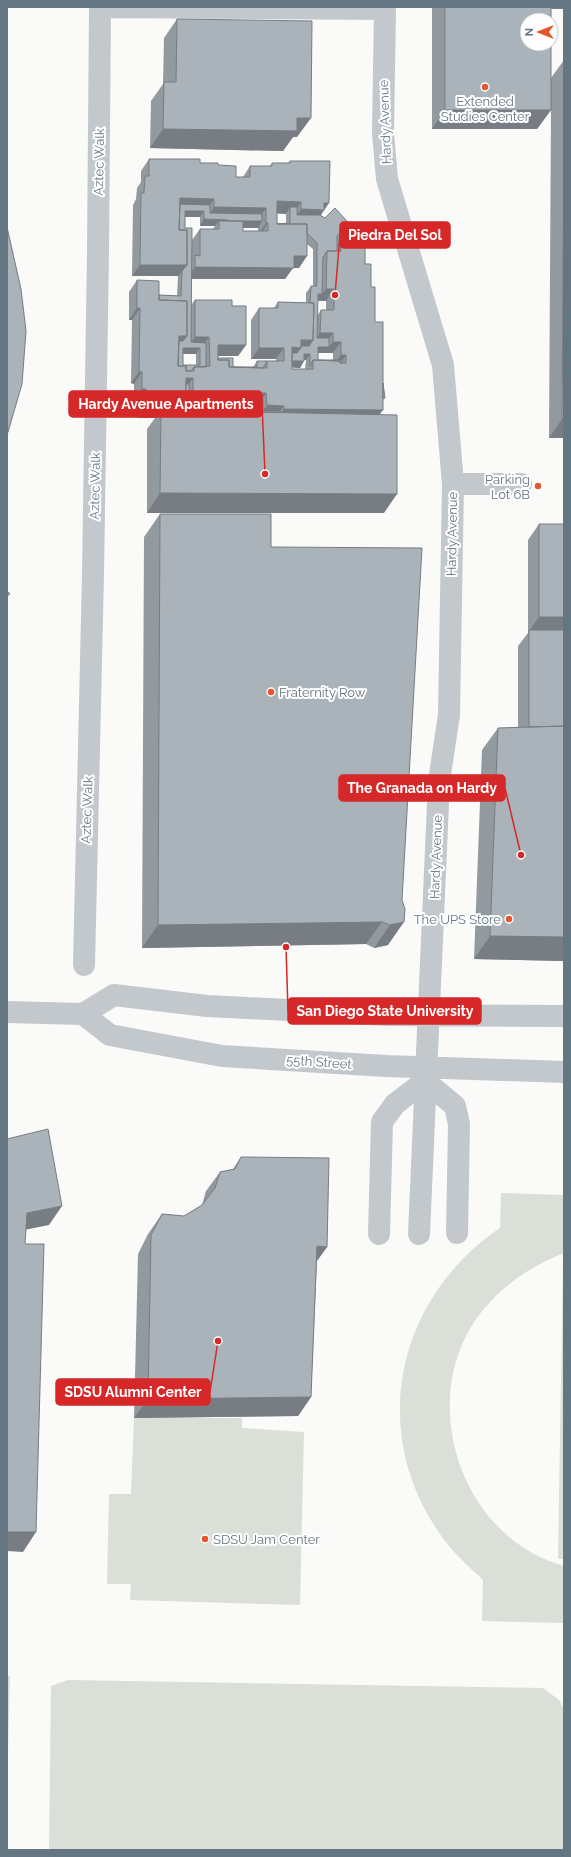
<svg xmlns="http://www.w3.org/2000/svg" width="571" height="1857" font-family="Raleway,sans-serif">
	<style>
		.green { fill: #dadfd7 }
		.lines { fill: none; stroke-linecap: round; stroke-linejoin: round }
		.minor { stroke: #c3c8cc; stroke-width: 22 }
		.wall { fill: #929a9f; fill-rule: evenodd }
		.shaded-wall { fill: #777d82 }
		.building { fill: #aab3b9; stroke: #777d82; fill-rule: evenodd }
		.poi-dot { fill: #e4572e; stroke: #fff; stroke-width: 1.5 }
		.labels { text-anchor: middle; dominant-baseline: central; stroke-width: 4; stroke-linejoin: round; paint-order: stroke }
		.poi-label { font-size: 13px; fill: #657683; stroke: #fff; text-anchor: end }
		.street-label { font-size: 13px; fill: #657683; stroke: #fff }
		.leader { fill: none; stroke: #d62828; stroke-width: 1.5 }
		.callout-dot { fill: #d62828; stroke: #fff; stroke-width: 1.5 }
		.callout { fill: #d62828; stroke: #d62828; stroke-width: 1.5 }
		.callout-label { font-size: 14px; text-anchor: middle; font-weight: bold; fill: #fff }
	</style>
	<rect width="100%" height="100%" fill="#fafaf8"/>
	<path class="green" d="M501 1193 564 1195V1253C532 1266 505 1283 483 1310 414 1394 458 1537 564 1566V1623L482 1621 483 1580C467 1565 450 1550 438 1531 368 1428 398 1297 500 1228Z
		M563 1260H564V1559H558Z
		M134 1418H242V1428L304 1432 300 1605 130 1600 131 1584H107L109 1494H131Z
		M7 1676H10L7 1793Z
		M68 1680 543 1688 559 1700 564 1709V1850H49L51 1686Z"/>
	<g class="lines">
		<path class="minor" d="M100 7 385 9
			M385 7 383 133 387 179 443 365 453 484 449 715 439 781 419 1234
			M453 484H521
			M84 965 93 574 98 251 100 7
			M7 1012 83 1014 114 995 207 1006 387 1015 564 1016
			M83 1014 110 1035 222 1056 386 1066 564 1072
			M425 1081 455 1106 459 1124 457 1233
			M379 1234 382 1122 395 1104 425 1081"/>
	</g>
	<path class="wall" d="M432 7H564V9H551V78L564 60V438H549L551 110 537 129H432Z
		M177 19 297 137H293L283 151 150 148 151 101 163 84 164 38Z
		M149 159 200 163 218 165 236 177H243L250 166H270L272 163H288L290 161 321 215H320L325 218 353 231 365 264 371 287 383 402 379 415 384 513H147V429L155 418H137L138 401H134V384L131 383 132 320H129V292L137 280 159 295 177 296 178 276H132L133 205 136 199 137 188 141 182V171ZM277 213 286 214V223H277ZM185 217H200V226H215L213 229H200L192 240V260L185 228ZM243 228H258V231H243ZM307 244 313 249V286H311L306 293V303L278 302 274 308H259L251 320V359H276V361H257L253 367H233L218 358V356H238L246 345 232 306 195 300 191 305 192 279H285L293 268H299ZM317 301H326V310H321L317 316ZM318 353H333V360H318ZM183 354H196V365H183ZM304 360H306L305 369H292V367L300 368Z
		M160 514 271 547 402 900 388 945 374 948 366 944 142 948 144 537Z
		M539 524H564V961L474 959 482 750 498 728 518 727V646L528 633V540Z
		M241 1157 327 1247 317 1261 311 1397 298 1416 134 1418 138 1254 148 1234 162 1214 184 1216 202 1205 206 1191 220 1172 233 1169Z"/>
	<path class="shaded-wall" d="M552 7H564V9H550Z
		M445 110H551L537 129H432Z
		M297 118H311L297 137H293L283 151 150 148 163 129Z
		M180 198 214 199 206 211 176 210Z
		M277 201 301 202 293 214 290 207 286 214 268 213Z
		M324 203H329L321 215 293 221 301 209Z
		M214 207 266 208 258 220 206 219Z
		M185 211H204L200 217H181Z
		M204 219 228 220 223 226 219 221 215 226H200Z
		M242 221H262L258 228H240Z
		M266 223H268L260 235H258Z
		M294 256H307L299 268H293L285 279H187L195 267Z
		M140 265H187L178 276H132Z
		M326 289H334L326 301 313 300 318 294H322Z
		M137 308H140L132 320H129Z
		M320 333H333L324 345H312Z
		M179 336H187L178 348Z
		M195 337H209L201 349 200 348 196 354H179L183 348H187Z
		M301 340H313L305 352 293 359 288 353 292 347Z
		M333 342H341L333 353H313L318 347H329Z
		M218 345H246L238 356H210Z
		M259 348H284L276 359H251Z
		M304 354H310L306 360H300Z
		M341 355H346L338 367 333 366Z
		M288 361H304L300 368 283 367Z
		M139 372H142L134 384 131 383Z
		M182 377 193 378 185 390Z
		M142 389H146L138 401H134Z
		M262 393H266L258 405Z
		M193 405 240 406 235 414H236L232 420 161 419V410L155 418H137L145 406 185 407 181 413H188Z
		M267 405 284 406 278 414H280L284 409 383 410 374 422 261 414Z
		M562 419H564V438H549Z
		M160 493 397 494 384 513H147Z
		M539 617H564V633L529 631Z
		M382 922 366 944 142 948 158 925Z
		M404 922 388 945 374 948 390 925Z
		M490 936 564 937V961L474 959Z
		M62 1206 49 1225 14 1232 27 1213Z
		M317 1246 327 1247 313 1266Z
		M311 1397 298 1416 134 1418 148 1399Z
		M7 1532H36L23 1552 7 1551Z"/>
	<path class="building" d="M445 7H551V20H527V44H551V110H445Z
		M177 19 312 21 311 118H297V131L163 129 164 82H176Z
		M564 145V419H562Z
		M149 159H200V163H218V165L236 166V177H250V166H272V163H290V161H330L329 203H324V210L301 209V202L277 201V224H307V256H294V268L195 267V255L200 256V229H219V221H243V231H268V223H266V208L214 207V199L180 198 179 230H187V265H140L141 193H144L145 176H149Z
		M180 204 210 205V213L262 214V221H228V220L204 219V211H185V228H192L191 342 206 343V367H194L191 371H186V366H178L179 341H183L187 336V301L159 300V295L181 296 182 271 187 265V230H179ZM183 348H200V365H183Z
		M290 207H297V215H320L325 218 335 208 354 229 352 231H341L337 236V251H327L323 257 322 294H318L317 338H329V347H318V360H342V363H340V361L313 360 310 366V354H304V361H292V353H297L301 348V346H309L313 340 314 303H310L311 286H317V243L307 233V224H277L290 223Z
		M7 227 21 289 26 331 22 384 8 432 7 434Z
		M341 231H365V264H371V287H375V322H383V410L284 409V406L267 405 266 393H262V412H241L240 406 193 405V378H186L185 407 145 406 146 389H142V372H139L140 308H137V280L159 281V300L187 301V336H179L178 366H186V371H194V367L210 366 209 337H195V300H232V306H246V345H218V360H229V367L267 368V361H284V348H259V308H278V302L314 303 313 340H301V348L292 347V369H313V360L340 361V363H346V355H341V342H333V333H320L321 310H334V289H326L327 251H341Z
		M218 358H233V367H257V361H267L264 366V368L229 367V360H218Z
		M383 383 385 398 383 399Z
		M186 384H189V410H183L185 407Z
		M262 399H263V411H280V412H262Z
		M161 410 397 415V494L160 493Z
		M160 514H271V547L422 548 402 900 405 909 404 922 390 925 382 922 158 925Z
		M539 524H564V617H539Z
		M7 591 10 594 7 596Z
		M529 630H564V726L529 727Z
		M564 726V937L490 936 498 728Z
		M48 1129 62 1206 27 1213 25 1244H44L36 1532H7V1139Z
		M241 1157 329 1158 327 1247 317 1246 311 1397 148 1399 151 1235 162 1214 184 1216 202 1205 215 1188 220 1172 235 1169Z"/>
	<g class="poi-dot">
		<circle cx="485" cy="87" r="4"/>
		<circle cx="538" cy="486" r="4"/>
		<circle cx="271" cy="692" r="4"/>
		<circle cx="509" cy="919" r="4"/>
		<circle cx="205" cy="1539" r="4"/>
	</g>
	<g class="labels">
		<g class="poi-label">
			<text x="485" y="101" text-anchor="middle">Extended<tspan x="485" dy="15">Studies Center</tspan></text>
			<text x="530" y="479">Parking<tspan x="530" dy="15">Lot 6B</tspan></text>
			<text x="279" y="692" text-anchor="start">Fraternity Row</text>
			<text x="501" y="919">The UPS Store</text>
			<text x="213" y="1539" text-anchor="start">SDSU Jam Center</text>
		</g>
		<g class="street-label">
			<text transform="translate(385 122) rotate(-92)">Hardy Avenue</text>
			<text transform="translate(99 162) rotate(-89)">Aztec Walk</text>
			<text transform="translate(95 486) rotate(-89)">Aztec Walk</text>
			<text transform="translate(452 534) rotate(-89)">Hardy Avenue</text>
			<text transform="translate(87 810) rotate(-88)">Aztec Walk</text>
			<text transform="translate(436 857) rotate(-88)">Hardy Avenue</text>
			<text transform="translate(319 1062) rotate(4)">55th Street</text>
		</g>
	</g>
	<path class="leader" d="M335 295L340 235M265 474L262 404M521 855L505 788M286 947L288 1011M218 1341L210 1392"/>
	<g class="callout-dot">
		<circle cx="335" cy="295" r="4"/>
		<circle cx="265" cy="474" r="4"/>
		<circle cx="521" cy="855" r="4"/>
		<circle cx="286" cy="947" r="4"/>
		<circle cx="218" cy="1341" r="4"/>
	</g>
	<g class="callout">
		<rect x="340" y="222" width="110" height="26" rx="4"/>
		<rect x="69" y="391" width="193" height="26" rx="4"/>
		<rect x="339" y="775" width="166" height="26" rx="4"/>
		<rect x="288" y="998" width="193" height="26" rx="4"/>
		<rect x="56" y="1379" width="154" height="26" rx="4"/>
	</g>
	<g class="callout-label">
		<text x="395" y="240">Piedra Del Sol</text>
		<text x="166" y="409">Hardy Avenue Apartments</text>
		<text x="422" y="793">The Granada on Hardy</text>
		<text x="385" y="1016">San Diego State University</text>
		<text x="133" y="1397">SDSU Alumni Center</text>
	</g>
	<rect width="571" height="1857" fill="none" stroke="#657683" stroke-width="16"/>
	<g transform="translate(539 32) rotate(270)"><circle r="19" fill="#ffffff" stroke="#c1c8cd"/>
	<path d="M0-3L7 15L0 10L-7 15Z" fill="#e4572e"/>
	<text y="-6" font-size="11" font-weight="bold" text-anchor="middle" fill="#657683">N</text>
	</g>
</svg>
